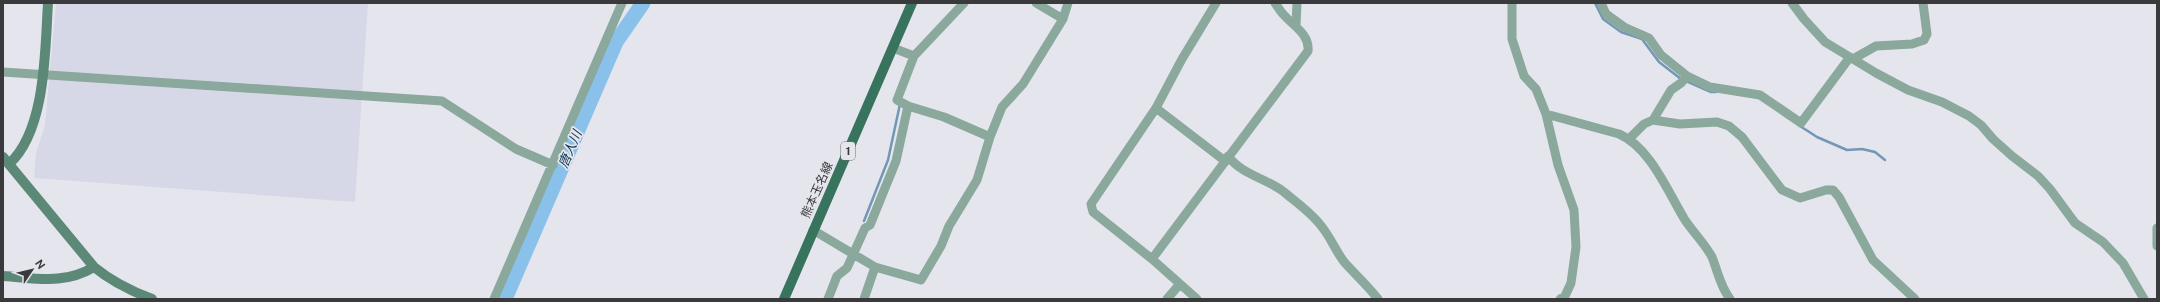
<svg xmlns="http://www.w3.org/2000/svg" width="2160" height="302" font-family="'Public Sans','Noto Sans JP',sans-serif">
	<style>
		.built { fill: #d7d8e7 }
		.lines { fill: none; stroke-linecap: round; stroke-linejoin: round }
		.stream { stroke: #7198b6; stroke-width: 2.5 }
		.river { stroke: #89c1ea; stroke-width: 15 }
		.street { stroke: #8aa89b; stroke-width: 9 }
		.secondary { stroke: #5c8977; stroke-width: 10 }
		.primary { stroke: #38735e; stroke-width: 10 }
		.labels { text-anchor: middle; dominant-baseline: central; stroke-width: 3.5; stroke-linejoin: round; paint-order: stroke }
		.shield { fill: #e5e5ed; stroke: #6d6d72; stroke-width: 1 }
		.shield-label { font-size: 11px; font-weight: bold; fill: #3a3a3d }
		.street-label { font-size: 12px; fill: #3a3a3d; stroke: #e5e5ed }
		.water-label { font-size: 13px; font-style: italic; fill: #0a3652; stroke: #e5e5ed }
	</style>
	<rect width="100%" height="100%" fill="#e5e5ed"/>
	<path class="built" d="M56 3H368L355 202 34 178 36 153 45 125Z"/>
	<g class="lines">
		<path class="stream" d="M1595 3 1603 19 1621 32 1642 39 1659 62 1681 79
			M1686 81 1711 92H1716
			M1800 126 1817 137 1847 150 1862 149 1875 152 1885 160
			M864 221 888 160 900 104"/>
		<path class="river" d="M505 299 616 42 643 3"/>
		<path class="street" d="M1036 3 1063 19
			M1512 3V39L1524 76 1536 89 1546 114 1558 165 1574 210 1576 247 1571 283 1565 296 1560 299
			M1601 3 1606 14 1624 27 1649 38 1661 55 1687 76 1710 87 1760 95 1801 123 1850 57
			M1792 3 1804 19 1825 42 1876 73 1908 90 1942 102 1969 116 1981 125 1993 139 2012 156 2038 176 2050 189 2075 223 2103 242 2123 263 2144 299
			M1296 25 1297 3
			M893 48 914 56
			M1853 59 1876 46 1912 44 1924 40 1927 34 1923 3
			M3 72 442 101 516 149 553 165
			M908 106 944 117 990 137
			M1156 108 1225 161
			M1546 114 1619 134C1650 147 1668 192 1685 220 1693 232 1705 244 1712 257 1718 272 1720 286 1730 299
			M1653 120 1671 90 1681 83 1687 76
			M1630 138 1644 124 1653 120 1680 124 1717 122 1729 126 1742 137 1782 190 1800 198 1826 190H1833L1839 197 1873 260 1915 299
			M1228 156C1242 175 1266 178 1284 192 1297 203 1312 213 1322 227 1331 238 1336 252 1345 263 1356 275 1368 286 1378 299
			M2157 228V246
			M813 230 875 267 921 280 941 246 949 226 977 180 990 137 1002 107 1023 84 1063 19 1068 3
			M1152 259 1308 51C1310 34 1292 25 1283 14 1280 11 1278 7 1275 3
			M494 299 622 3
			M828 299 837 276 847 268 865 228 870 225 896 161 908 106 897 100 914 56 964 3
			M864 299 875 267
			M1167 299 1179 285
			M1197 299 1152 259 1093 212 1091 204 1156 108 1182 59 1216 3"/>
		<path class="secondary" d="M3 157 94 267C111 281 131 291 152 299
			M9 164C46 131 45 50 48 3
			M3 276C37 278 64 285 94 267"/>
		<path class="primary" d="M784 299 912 3"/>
	</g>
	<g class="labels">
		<rect class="shield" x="841" y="142" width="14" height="18" rx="3"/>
		<g class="shield-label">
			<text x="848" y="151">1</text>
		</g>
		<g class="street-label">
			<text transform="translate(817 190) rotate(-66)">熊本玉名線</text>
		</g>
		<g class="water-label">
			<text transform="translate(570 149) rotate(-67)">唐人川</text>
		</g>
	</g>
	<rect width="2160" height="302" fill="none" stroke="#3a3a3d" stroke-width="8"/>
	<g transform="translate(32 270) rotate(55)" stroke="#e5e5ed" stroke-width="3" paint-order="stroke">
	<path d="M0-3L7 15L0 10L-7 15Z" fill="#3a3a3d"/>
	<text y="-6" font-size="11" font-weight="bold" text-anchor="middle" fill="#3a3a3d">N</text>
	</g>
</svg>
